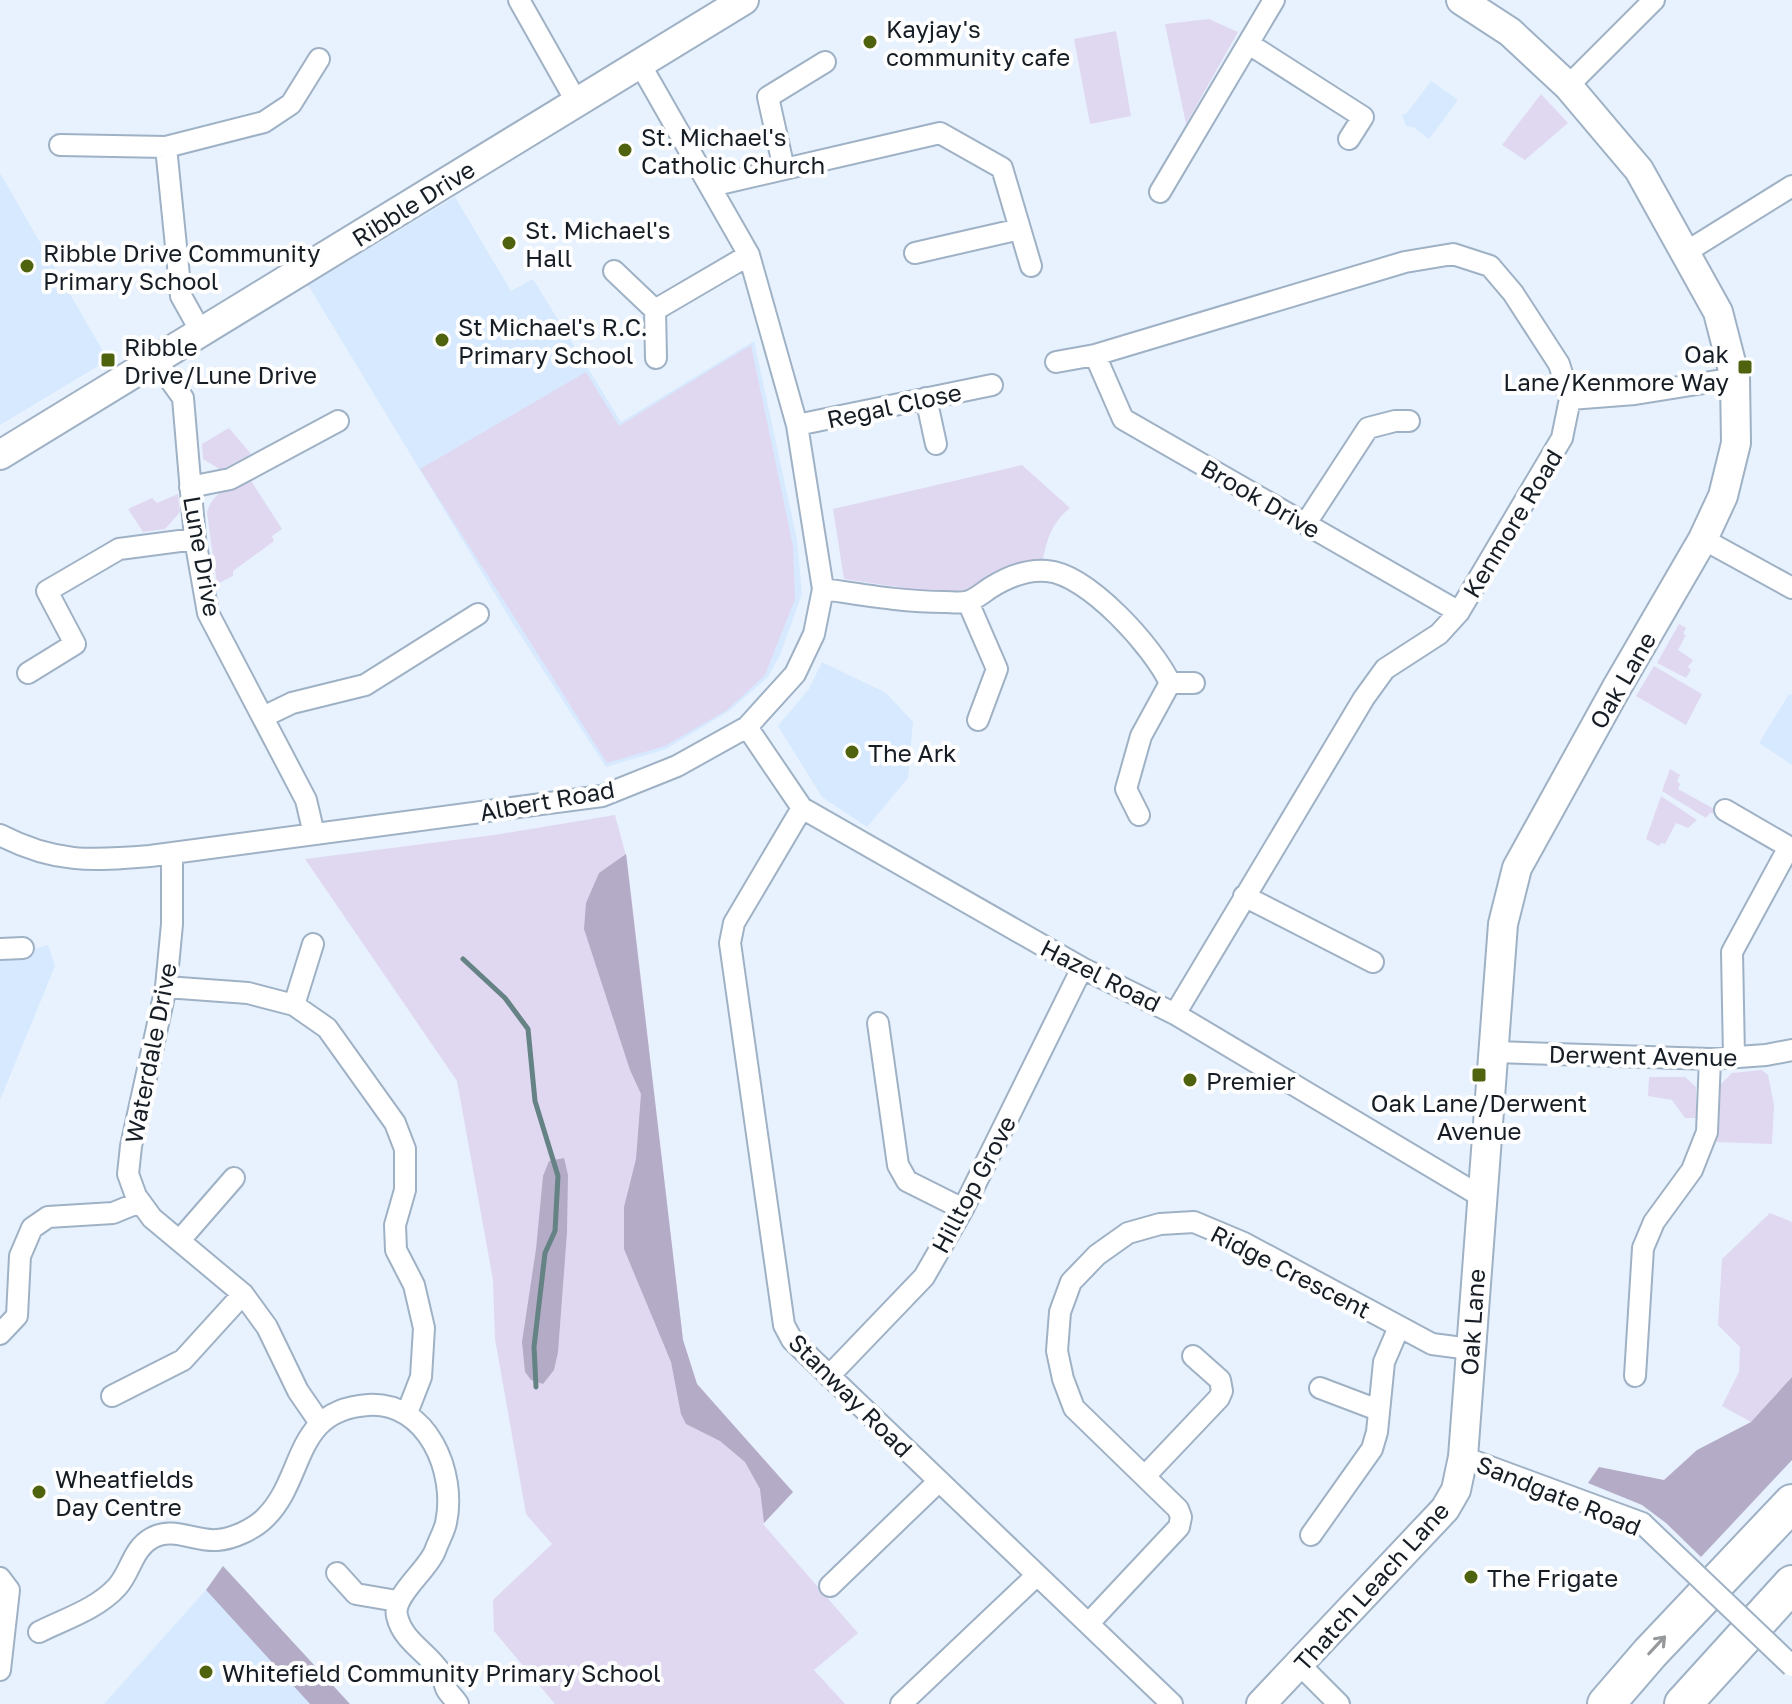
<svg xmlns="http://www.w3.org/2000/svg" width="1792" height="1704" font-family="'Golos Text',sans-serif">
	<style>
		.built { fill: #d6e9fe }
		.green { fill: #e0d8f0 }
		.forest { fill: #b4abc7 }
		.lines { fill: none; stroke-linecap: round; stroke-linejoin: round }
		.stream { stroke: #658285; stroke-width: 5 }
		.street-casing { stroke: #9fb1c5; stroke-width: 24 }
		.secondary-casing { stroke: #9fb1c5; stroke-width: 32 }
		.highway-casing { stroke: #9fb1c5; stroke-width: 40 }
		.street { stroke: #fff; stroke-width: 20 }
		.secondary { stroke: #fff; stroke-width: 28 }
		.highway { stroke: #fff; stroke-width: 36 }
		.street-bridge-casing { stroke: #9fb1c5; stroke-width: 24; stroke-linecap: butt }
		.street-bridge { stroke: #fff; stroke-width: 20 }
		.oneway { stroke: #96999c }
		.poi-dot { fill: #4f630f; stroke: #fefefe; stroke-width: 3 }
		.labels { text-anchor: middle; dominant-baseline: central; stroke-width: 8; stroke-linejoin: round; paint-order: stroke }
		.poi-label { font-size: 24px; fill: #161d24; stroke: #fefefe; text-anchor: start }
		.street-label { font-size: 24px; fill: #161d24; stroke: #fefefe }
	</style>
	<rect width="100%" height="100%" fill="#e7f2fe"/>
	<path class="built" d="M1431 81 1458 100 1429 139 1413 127 1406 126 1402 115 1407 113Z
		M0 173 108 360 0 425Z
		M455 197 511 291 533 279 621 422 754 341 797 540 802 594 780 655 768 677 729 711 666 749 606 767 512 622 308 285Z
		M822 662 886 693 913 722 908 778 867 827 822 797 778 726 809 689Z
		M1789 694 1792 695V765L1759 743Z
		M48 945 55 966 0 1100V955L12 956Z
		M206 1590 310 1704H104Z"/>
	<path class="green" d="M1209 19 1238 32 1186 124 1165 24Z
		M1116 31 1131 116 1090 124 1074 39Z
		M1541 94 1568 123 1525 160 1502 145Z
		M751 345 793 546 795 599 765 675 727 710 665 746 607 763 420 469 586 372 619 426Z
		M229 428 251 454 221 470 203 459 202 444Z
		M1022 465 1070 508C1051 523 1046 542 1042 565L997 574 966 592 935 597 898 587 844 579 833 509Z
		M248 476 282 529 272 536 274 541 233 571V576L217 584 207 513C212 492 231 486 248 476Z
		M178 494 180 512 165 529 143 532 128 509 152 498 157 503Z
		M1679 624 1686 628 1683 634 1686 635 1678 650 1693 660 1688 667 1691 670 1686 678 1657 663Z
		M1654 666 1702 694 1686 725 1636 696Z
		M1670 769 1680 775 1677 781 1680 784 1678 789 1716 810 1715 813H1710L1706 818 1662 791Z
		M1661 796 1697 820 1688 828 1676 823 1665 844 1661 843 1659 846 1646 839Z
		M615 815 627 859 683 1340 697 1384 793 1492 763 1524 858 1633 814 1670 845 1704H555L494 1631 493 1600 552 1544 526 1514 495 1339 493 1280 457 1081 305 859 494 835Z
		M1762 1070 1768 1075 1774 1105 1772 1144 1717 1142 1720 1085 1732 1073Z
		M1649 1077H1685L1696 1087V1118H1685L1672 1100 1648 1096Z
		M1770 1213 1792 1222V1377L1751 1422 1722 1406 1739 1372 1740 1347 1718 1325 1722 1259Z"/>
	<path class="forest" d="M626 854 683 1340 697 1384 793 1492 764 1523 760 1489 745 1462 720 1441 686 1424 681 1414 671 1362 624 1249V1207L636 1159 641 1094 630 1070 584 929 586 903 599 873Z
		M564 1158 568 1175 567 1232 558 1352 554 1370 543 1384 531 1380 525 1372 522 1342 536 1249 543 1176 549 1161Z
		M1792 1377V1460L1701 1557 1666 1523 1642 1505 1588 1483 1599 1467 1664 1480 1697 1450 1751 1422Z
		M223 1566 350 1704H310L206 1590Z"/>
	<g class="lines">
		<path class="stream" d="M463 959 505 998 528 1029 535 1101 558 1176 555 1231 545 1253 534 1347 536 1387"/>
		<g class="street-casing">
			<path id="street" d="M519 0 576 101
				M1249 44 1363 117 1349 139
				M1568 86 1654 0
				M60 145 166 147 264 122 291 104 319 59
				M166 147 181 296 201 332
				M784 169 768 97 825 62
				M711 186 940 133 1002 168 1031 266
				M1160 192 1274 0
				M1686 252 1792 186
				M915 253 1020 229
				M614 271 655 310 656 358
				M655 310 749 255
				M1095 355 1123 419 1459 612
				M155 359 183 398 195 539 208 613 306 800 314 834
				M1056 362 1095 355 1405 262 1453 254 1490 266 1513 293 1559 364 1570 399 1562 438 1459 612 1439 634 1385 669 1364 698 1175 1014
				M926 398 936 444
				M1570 399 1635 394 1735 378
				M797 425 992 385
				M190 487 230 479 338 421
				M1306 523 1368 428 1395 421H1409
				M1703 539 1792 588
				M823 589C864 595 903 602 945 602 952 602 962 604 969 601 976 599 984 592 990 588 1006 578 1027 569 1047 571 1088 574 1154 648 1170 683L1141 736 1126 789 1139 815
				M968 602 997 669 978 720
				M28 673 75 644 47 591 119 549 195 539
				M1170 683H1194
				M263 717 292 703 365 685 478 614
				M747 727 802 808 1082 968 1175 1014 1482 1197
				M802 808 734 923 730 943 784 1325 792 1340 1172 1704
				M1725 810 1789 847 1732 952 1734 1057
				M0 835C54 863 91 861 150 856L602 796 677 766 747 727 795 674 814 634 823 589 797 425 749 255 640 64
				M172 853V924L166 987 131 1146 128 1174 136 1196 152 1218 243 1294 267 1327 298 1391 320 1423
				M1244 896 1373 962
				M0 949 23 948
				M166 987 248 993 294 1005 327 1028 395 1123 405 1149V1190L395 1225 396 1250 414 1285 424 1328 421 1377 407 1413
				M294 1005 313 944
				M878 1023 898 1165 907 1181 963 1209
				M1494 1052 1710 1059 1766 1055 1792 1050
				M180 1240 234 1178
				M0 1334 17 1316 20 1256 32 1228 48 1217 113 1213 140 1202
				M829 1376 924 1277 963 1209 1082 968
				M1635 1376 1643 1248 1654 1222 1692 1170 1707 1132 1710 1059
				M1320 1388 1378 1410
				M112 1396 183 1360 243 1294
				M1463 1457 1642 1523
				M1145 1476 1219 1398 1222 1391 1220 1380 1193 1356
				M1311 1535 1372 1449 1377 1432 1384 1362 1399 1327
				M337 1573 356 1594 397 1601
				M0 1578 9 1590 0 1670
				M830 1586 938 1482
				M1089 1623 1179 1527 1181 1517 1178 1509 1074 1408 1063 1379 1057 1351 1060 1312 1071 1282 1097 1255 1128 1233 1160 1224 1194 1222 1244 1243 1432 1344 1470 1349
				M39 1632C65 1619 97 1609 117 1587 131 1572 132 1549 152 1538 173 1526 195 1542 217 1540 233 1539 254 1529 265 1518 306 1478 292 1410 368 1405 427 1401 457 1472 446 1523 444 1532 438 1542 435 1551 427 1571 392 1596 397 1616 403 1642 428 1652 441 1673 444 1678 444 1685 447 1690 450 1695 455 1699 458 1704
				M1300 1665 1339 1704
				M901 1704 1036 1576"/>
		</g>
		<g class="secondary-casing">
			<path id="secondary" d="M0 455 744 0
				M1261 1704 1445 1509 1456 1490 1463 1457 1503 924 1517 868 1617 687 1703 539 1723 496 1736 443 1735 378 1718 312 1639 170 1568 86 1510 32 1461 0"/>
		</g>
		<g class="highway-casing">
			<path id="highway" d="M1606 1704 1650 1653 1792 1503
				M1683 1704 1792 1584"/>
		</g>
		<use href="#street" class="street"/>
		<use href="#secondary" class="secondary"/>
		<use href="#highway" class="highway"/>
		<g class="street-bridge-casing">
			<path id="street-bridge" d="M1642 1523 1792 1666"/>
		</g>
		<use href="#street-bridge" class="street-bridge"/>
	</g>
	<defs><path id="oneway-shaft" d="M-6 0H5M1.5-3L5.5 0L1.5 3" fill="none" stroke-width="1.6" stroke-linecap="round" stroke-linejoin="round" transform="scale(2)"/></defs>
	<use class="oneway" href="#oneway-shaft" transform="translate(1657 1645) rotate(-47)"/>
	<g class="poi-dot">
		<circle cx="870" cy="42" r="8"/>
		<circle cx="625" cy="150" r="8"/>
		<circle cx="509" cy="243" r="8"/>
		<circle cx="27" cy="266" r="8"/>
		<circle cx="442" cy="340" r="8"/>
		<rect x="100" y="352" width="16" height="16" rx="4"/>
		<rect x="1737" y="359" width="16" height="16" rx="4"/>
		<circle cx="852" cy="752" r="8"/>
		<rect x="1471" y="1067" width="16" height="16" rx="4"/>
		<circle cx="1190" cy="1080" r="8"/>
		<circle cx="39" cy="1492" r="8"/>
		<circle cx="1471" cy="1577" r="8"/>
		<circle cx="206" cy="1672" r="8"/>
	</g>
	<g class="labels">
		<g class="poi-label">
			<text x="886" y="28">Kayjay's<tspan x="886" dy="28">community cafe</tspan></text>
			<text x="641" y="136">St. Michael's<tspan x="641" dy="28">Catholic Church</tspan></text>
			<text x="525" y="229">St. Michael's<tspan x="525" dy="28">Hall</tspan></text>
			<text x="43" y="252">Ribble Drive Community<tspan x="43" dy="28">Primary School</tspan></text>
			<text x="458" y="326">St Michael's R.C.<tspan x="458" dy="28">Primary School</tspan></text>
			<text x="124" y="346">Ribble<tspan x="124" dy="28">Drive/Lune Drive</tspan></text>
			<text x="1729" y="353" text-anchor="end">Oak<tspan x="1729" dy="28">Lane/Kenmore Way</tspan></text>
			<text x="868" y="752">The Ark</text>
			<text x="1206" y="1080">Premier</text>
			<text x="1479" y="1102" text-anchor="middle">Oak Lane/Derwent<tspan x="1479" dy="28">Avenue</tspan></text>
			<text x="55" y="1478">Wheatfields<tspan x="55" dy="28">Day Centre</tspan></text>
			<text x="1487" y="1577">The Frigate</text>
			<text x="222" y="1672">Whitefield Community Primary School</text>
		</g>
		<g class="street-label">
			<text transform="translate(413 203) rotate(-32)">Ribble Drive</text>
			<text transform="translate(894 405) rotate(-12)">Regal Close</text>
			<text transform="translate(1261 498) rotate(30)">Brook Drive</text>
			<text transform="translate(1512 523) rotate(-59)">Kenmore Road</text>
			<text transform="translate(203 556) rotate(80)">Lune Drive</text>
			<text transform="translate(1622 680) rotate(-60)">Oak Lane</text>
			<text transform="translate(547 800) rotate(-10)">Albert Road</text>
			<text transform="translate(1101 975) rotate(27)">Hazel Road</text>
			<text transform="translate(150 1053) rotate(-79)">Waterdale Drive</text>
			<text transform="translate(1643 1055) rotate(1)">Derwent Avenue</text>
			<text transform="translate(973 1184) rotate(-62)">Hilltop Grove</text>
			<text transform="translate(1291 1271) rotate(27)">Ridge Crescent</text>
			<text transform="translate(1472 1322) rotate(-86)">Oak Lane</text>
			<text transform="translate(851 1395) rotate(45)">Stanway Road</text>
			<text transform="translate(1559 1495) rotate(22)">Sandgate Road</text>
			<text transform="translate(1371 1586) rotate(-48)">Thatch Leach Lane</text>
		</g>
	</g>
</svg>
